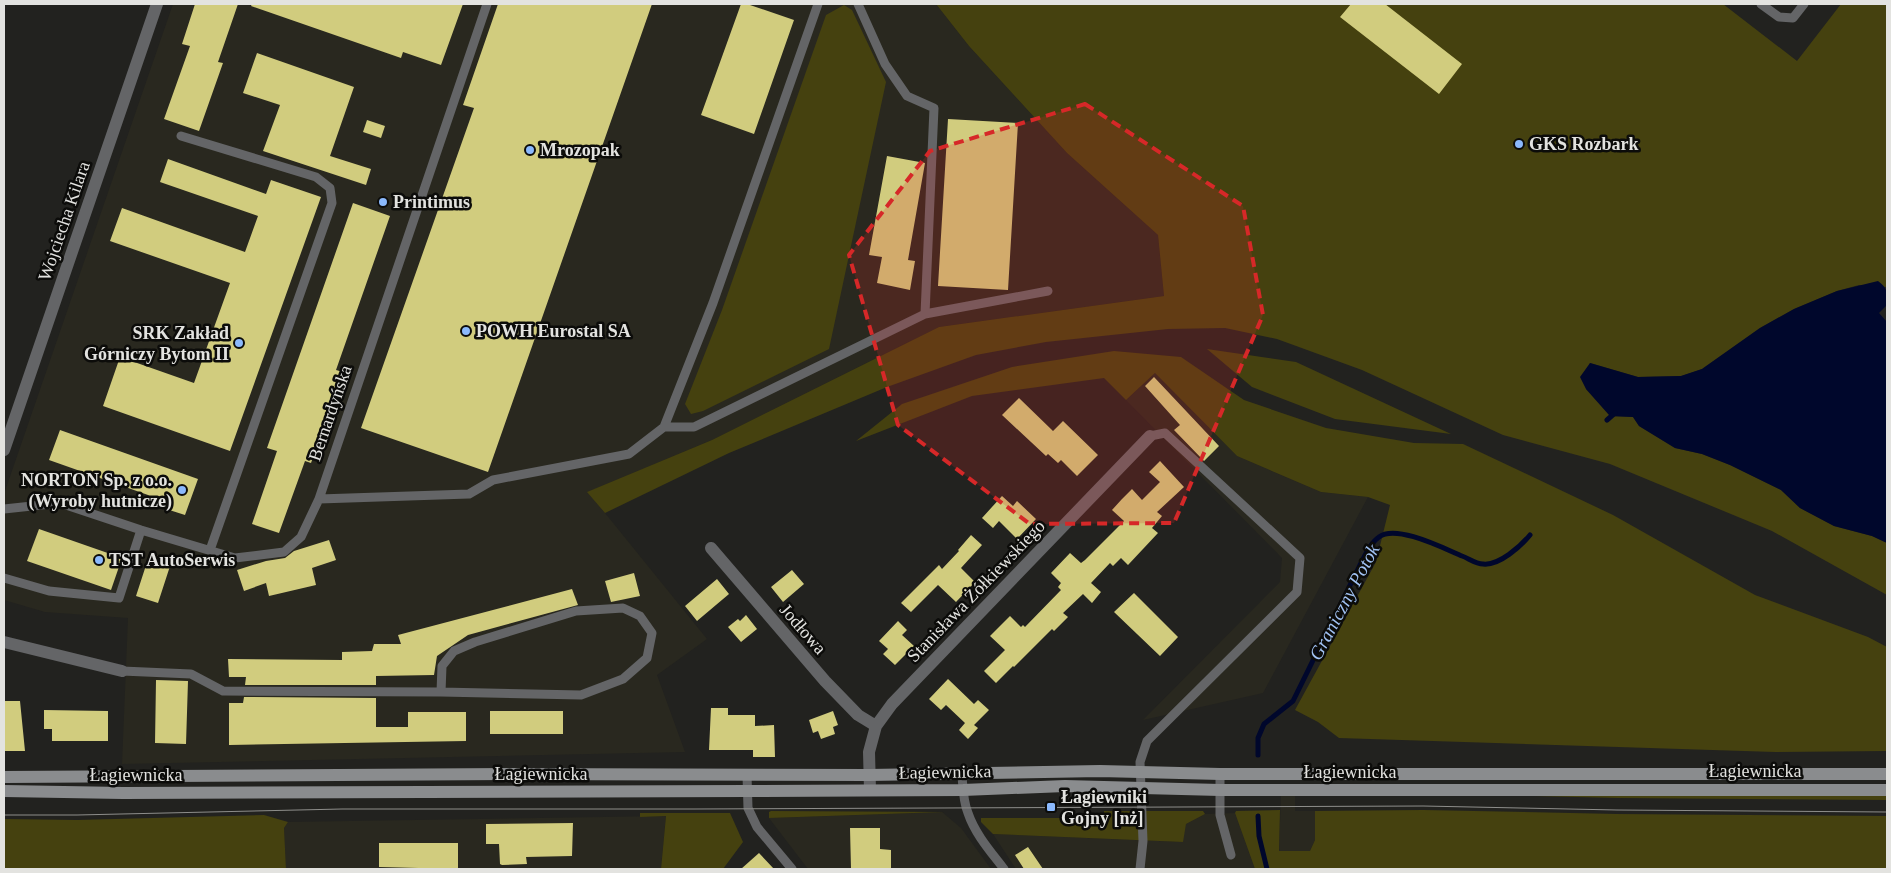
<svg xmlns="http://www.w3.org/2000/svg" width="1891" height="873" font-family="Georgia,serif">
	<style>
		.built { fill: #29281f }
		.green { fill: #45410f }
		.water { fill: #00072c }
		.lines { fill: none; stroke-linecap: round; stroke-linejoin: round }
		.stream { stroke: #00072c; stroke-width: 5 }
		.building { fill: #d1cc7e }
		.service { stroke: #646567; stroke-width: 9 }
		.minor { stroke: #646567; stroke-width: 12 }
		.secondary { stroke: #8a8c8e; stroke-width: 12 }
		.tram { stroke: #8e8e8b; stroke-width: 1 }
		.marked { fill: #d62828; fill-opacity: 0.2; stroke: #d62828; stroke-width: 4; stroke-dasharray: 10 6; stroke-linejoin: round }
		.poi-dot { fill: #8bb9fc; stroke: #0c0c0a; stroke-width: 2 }
		.labels { text-anchor: middle; dominant-baseline: central; stroke-width: 5; stroke-linejoin: round; paint-order: stroke }
		.poi-label { font-size: 18px; font-weight: bold; fill: #e3e3e0; stroke: #0c0c0a; text-anchor: start }
		.street-label { font-size: 18px; fill: #e3e3e0; stroke: #0c0c0a }
		.water-label { font-size: 19px; font-style: italic; fill: #a1c2f3; stroke: #0c0c0a }
	</style>
	<rect width="100%" height="100%" fill="#22221f"/>
	<path class="built" d="M173 4H936L969 46 1067 153 1158 235 1164 296 939 327 712 440 588 492 707 639 657 675 685 752 122 764 128 618 45 612 4 600V494Z
		M1155 373 1237 456 1321 492 1368 497 1263 693 1143 720 1280 582 1282 558 1126 400Z
		M1281 794H1295V811H1315V840L1310 851H1279Z
		M942 812 961 828 991 869H808L769 818Z
		M1235 813 1255 869H1016L993 834 1182 842 1186 824 1205 814Z
		M666 816 661 869H286L284 828 288 822Z"/>
	<path class="green" d="M936 4H1723L1797 61 1841 4H1887V292L1886 287 1859 285 1837 291 1794 309 1760 328 1702 369 1681 376 1638 377 1590 363 1586 389 1610 416 1633 417 1639 426 1675 448 1702 454 1730 465 1781 490 1800 508 1834 526 1872 536 1887 543V595L1772 531 1610 464 1503 435 1362 370 1277 339 1225 328 1168 329 1046 342 976 355 887 387 729 453 605 513 587 492 712 440 939 327 1164 296 1158 235 1067 153 969 46Z
		M844 5 852 10 886 82 829 349 703 411 691 414 685 404 722 310 826 15Z
		M1207 349 1296 362 1451 434 1335 419 1252 387Z
		M1114 351 1181 357 1244 400 1326 428 1414 443 1463 444 1613 515 1755 595 1868 637 1887 647V751L1775 752 1339 738 1318 722 1295 710 1376 562 1390 505 1368 497 1321 492 1237 456 1155 373 1126 400 1104 378 972 396 856 441 902 404 1012 367Z
		M1887 794V800L1617 798 1487 795Z
		M1280 810 1279 851H1310L1315 840V811L1423 810 1617 814 1887 816V869H1255L1235 813 1236 811Z
		M771 811 944 812 769 818V812Z
		M1104 811H1203L1205 814 1186 824 1183 842 993 834 981 822V818H1104Z
		M640 813H730L743 842 723 869H661L666 816 640 817Z
		M264 815 288 822 284 828 286 869H4V819L77 820Z"/>
	<path class="water" d="M1878 281C1888 288 1887 293 1887 305L1879 313 1887 322V543L1872 536 1834 526 1800 508 1781 490 1730 465 1702 454 1675 448 1639 426 1633 417 1610 416 1586 389 1580 377 1590 363 1638 377 1681 376 1702 369 1760 328 1794 309 1837 291Z"/>
	<g class="lines">
		<path class="stream" d="M1607 420 1615 413
			M1258 755V738L1264 724 1293 701 1360 565C1365 556 1370 543 1379 537 1396 524 1443 548 1462 556 1468 558 1476 564 1483 564 1499 566 1521 546 1530 535
			M1258 816 1259 836 1267 869"/>
	</g>
	<path class="building" d="M195 4H238L218 62 223 63 199 131 164 119 190 46 182 44Z
		M252 4H463L441 65 403 52 401 58 251 6Z
		M498 4H652L488 472 361 428 474 108 463 105Z
		M741 4H747L794 20 754 134 701 115Z
		M1351 4H1385L1462 64 1439 94 1340 17Z
		M257 53 354 87 330 156 371 169 366 185 263 151 280 105 243 93Z
		M948 119 1018 123 1008 290 938 286Z
		M367 120 385 126 381 138 363 132Z
		M887 156 925 163 908 260 915 261 910 290 877 283 882 257 869 255Z
		M168 159 266 194 271 180 321 197 230 451 103 406 120 357 194 383 230 283 110 241 122 208 245 252 258 216 160 182Z
		M353 203 390 216 336 370 343 372 311 463 305 461 279 533 252 524 277 451 267 448Z
		M1154 377 1219 446 1204 461 1174 430 1180 425 1145 386Z
		M1019 398 1053 431 1063 421 1098 455 1077 476 1061 460 1058 463 1048 454 1046 456 1002 415Z
		M60 430 198 479 185 515 163 508 165 501 49 460Z
		M1160 461 1184 487 1157 512 1162 516 1152 528 1158 533 1128 565 1121 558 1113 566 1110 563 1091 583 1101 592 1092 603 1083 594 1063 613 1068 617 1054 631 1052 629 1014 667 1013 666 996 683 984 671 1005 650 990 636 1010 616 1021 627 1023 625 1025 627 1061 590 1058 587 1061 583 1051 573 1070 553 1081 563 1085 560 1124 521 1112 510 1122 499 1132 489 1142 500 1160 482 1149 472Z
		M1002 496 1013 506 1017 501 1036 519 1017 539 999 521 993 528 982 518Z
		M39 529 122 558 111 590 27 561Z
		M971 535 982 545 961 568 975 582 956 602 938 585 911 612 901 603 939 565 942 569 959 551 958 550Z
		M329 540 336 560 312 568 316 585 269 596 266 583 244 591 237 570 266 561 285 558 294 551Z
		M150 553 172 560 158 603 136 596Z
		M792 570 804 584 783 602 771 587Z
		M634 573 640 596 611 602 605 581Z
		M717 579 729 594 697 621 685 606Z
		M572 589 578 605 468 635 437 656 434 675 376 676V685H245L246 677H229L228 659 342 660V652L372 651 374 644H401L398 635Z
		M1134 593 1178 637 1160 656 1114 612Z
		M746 615 757 629 741 642 728 627 738 619 740 621Z
		M898 621 907 630 902 635 914 646 895 665 883 654 888 649 879 641Z
		M948 679 974 704 978 700 989 710 974 725 978 728 968 739 959 730 965 723 946 705 941 710 929 699Z
		M156 680 188 681 186 744 155 743Z
		M244 697 376 698V727H408V712H466V741L229 745V703H243Z
		M4 701H20L25 751H4Z
		M711 708H728V715H755V726L774 725 775 757H753V750H709Z
		M44 710 108 711V741H52V729H44Z
		M490 711H563V734H490Z
		M833 711 838 725 833 727 835 734 821 739 818 731 813 733 809 720Z
		M573 823 572 856 526 857 527 864 502 865 500 864 499 844H486V824Z
		M850 828H880V849L891 850V869H851Z
		M379 843H458V869L379 867Z
		M1028 847 1043 869H1024L1015 855Z
		M759 853 774 869H741Z"/>
	<g class="lines">
		<path class="service" d="M858 4 885 64 907 96 934 108 925 314
			M1761 4 1779 17 1793 18 1804 4
			M181 136 316 177 330 188 332 203 210 550
			M664 427H694L925 314 1048 291
			M319 499 469 494 493 480 629 454 664 427 713 303 818 4
			M4 509 60 503 141 530 235 558 284 552 301 537 319 499 487 4
			M4 578 49 591 119 598 141 530
			M122 671 191 674 223 691 441 692 581 695 623 679 647 658 652 633 640 616 623 608 576 611 475 642 454 651 442 666 441 692
			M1220 774V815L1231 855
			M747 775 748 808 757 827 792 869
			M962 775C963 788 963 801 968 813 975 834 991 852 1004 869
			M1140 869 1143 841 1140 762 1147 741 1297 592 1300 558 1165 433 1150 436"/>
		<path class="minor" d="M4 450 157 4
			M711 548 825 681 858 715 876 726
			M4 642 122 671
			M870 790 869 752 876 726 892 704 1150 436"/>
		<path class="secondary" d="M4 777 508 774 869 775 1100 771 1220 774H1887
			M4 791 123 793 747 791 963 790 1065 786 1220 790H1887"/>
		<path class="tram" d="M4 815H77L342 809H694L1423 806 1617 810 1887 812"/>
	</g>
	<path class="marked" d="M1085 104 1243 206 1263 315 1174 523 1030 524 898 425 849 255 930 151Z"/>
	<g class="poi-dot">
		<circle cx="1519" cy="144" r="5"/>
		<circle cx="530" cy="150" r="5"/>
		<circle cx="383" cy="202" r="5"/>
		<circle cx="466" cy="331" r="5"/>
		<circle cx="239" cy="343" r="5"/>
		<circle cx="182" cy="490" r="5"/>
		<circle cx="99" cy="560" r="5"/>
		<rect x="1046" y="802" width="10" height="10" rx="2.5"/>
	</g>
	<g class="labels">
		<g class="poi-label">
			<text x="1529" y="144">GKS Rozbark</text>
			<text x="540" y="150">Mrozopak</text>
			<text x="393" y="202">Printimus</text>
			<text x="476" y="331">POWH Eurostal SA</text>
			<text x="229" y="333" text-anchor="end">SRK Zakład<tspan x="229" dy="21">Górniczy Bytom II</tspan></text>
			<text x="172" y="480" text-anchor="end">NORTON Sp. z o.o.<tspan x="172" dy="21">(Wyroby hutnicze)</tspan></text>
			<text x="109" y="560">TST AutoSerwis</text>
			<text x="1061" y="797">Łagiewniki<tspan x="1061" dy="21">Gojny [nż]</tspan></text>
		</g>
		<g class="street-label">
			<text transform="translate(64 221) rotate(-71)">Wojciecha Kilara</text>
			<text transform="translate(330 413) rotate(-71)">Bernardyńska</text>
			<text transform="translate(976 591) rotate(-46)">Stanisława Żółkiewskiego</text>
			<text transform="translate(803 629) rotate(49)">Jodłowa</text>
			<text x="1755" y="771">Łagiewnicka</text>
			<text transform="translate(945 772) rotate(-1)">Łagiewnicka</text>
			<text x="1350" y="772">Łagiewnicka</text>
			<text x="541" y="774">Łagiewnicka</text>
			<text x="136" y="775">Łagiewnicka</text>
		</g>
		<g class="water-label">
			<text transform="translate(1344 602) rotate(-62)">Graniczny Potok</text>
		</g>
	</g>
	<rect width="1891" height="873" fill="none" stroke="#e3e3e0" stroke-width="10"/>
</svg>
